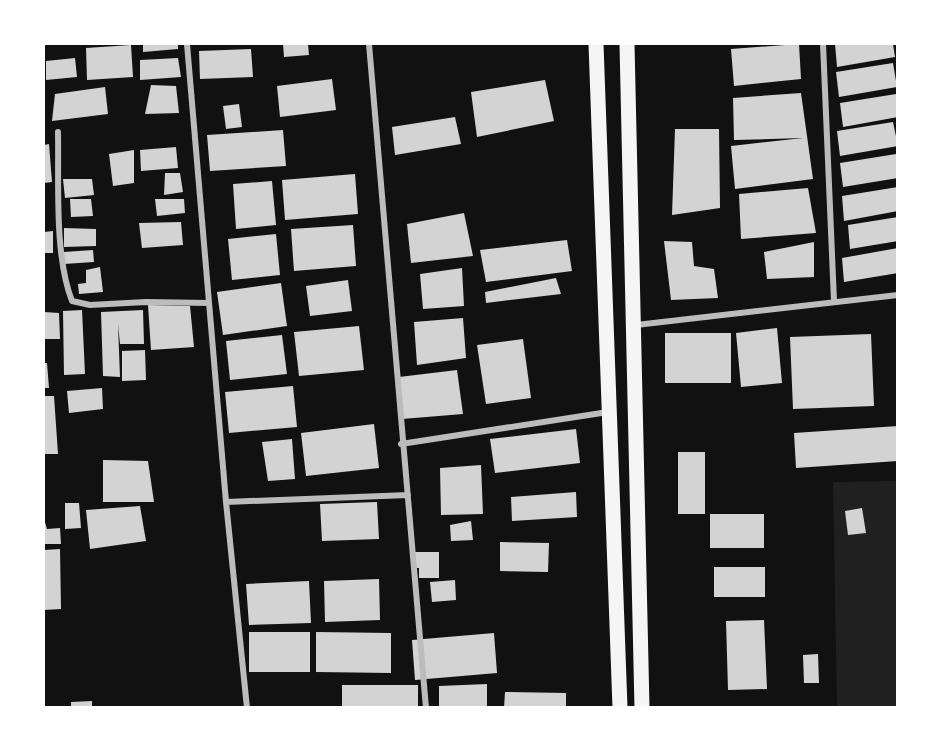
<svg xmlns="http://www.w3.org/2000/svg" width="941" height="751" font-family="'Fira Sans Condensed',sans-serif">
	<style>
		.green { fill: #202020 }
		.building { fill: #d3d3d3 }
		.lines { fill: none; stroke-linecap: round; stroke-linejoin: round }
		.minor { stroke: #bcbcbc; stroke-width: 6 }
		.primary { stroke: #f5f5f5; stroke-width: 15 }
	</style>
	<rect width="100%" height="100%" fill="#111"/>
	<path class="green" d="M897 481V707H837L833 482Z"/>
	<path class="building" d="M143 44H178V49L143 52Z
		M283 44H308L309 55 284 57Z
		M799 44 801 79 734 86 731 49Z
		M835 44H893L895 57 837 67Z
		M131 45 133 77 87 80 86 48Z
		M251 49 253 77 200 79 199 51Z
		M75 58 77 77 46 80V61Z
		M178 58 181 77 140 80V60Z
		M893 63 897 87 839 97 836 72Z
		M332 79 336 110 280 117 277 86Z
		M545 80 554 121 477 137 471 92Z
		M151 85 176 86 179 113 145 114Z
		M105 87 108 114 52 121 55 94Z
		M801 93 813 179 735 189 731 146 803 138 734 140 733 98Z
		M896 94 898 117 843 127 840 103Z
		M239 104 242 127 226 129 223 106Z
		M455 117 461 144 395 155 392 127Z
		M893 122 898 146 840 156 837 131Z
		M675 129H719L720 208 672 215Z
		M283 130 286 166 210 171 207 135Z
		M49 144 52 182 44 183V145Z
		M176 147 178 168 141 171 140 150Z
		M134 150V183L113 186 109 154Z
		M896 154 898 178 843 187 840 163Z
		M165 173H180L183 192 164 195Z
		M355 174 358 214 285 220 282 180Z
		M63 179H92L94 195 65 198Z
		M272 181 276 225 236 229 233 184Z
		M898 187V211L844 221 842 196Z
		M808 188 816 233 741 239 739 194Z
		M70 199H91L93 216 71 217Z
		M155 199H184L185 213 157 216Z
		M464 213 473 256 411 263 407 224Z
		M898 217V241L850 249 848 225Z
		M181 222 183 245 142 248 139 223Z
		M353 225 356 266 294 271 291 229Z
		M64 228 96 229V246L64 247Z
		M53 231V253H44V232Z
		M276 234 280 275 232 280 228 239Z
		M567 240 572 271 486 282 480 250Z
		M664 241 692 242 694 266 714 269 718 298 671 300Z
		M814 242V277L767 279 764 252Z
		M898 248V273L844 282 842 258Z
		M93 250 94 262 64 264V252Z
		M100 267 103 292 79 294 78 284 86 283V270Z
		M462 268 464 306 423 309 420 274Z
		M556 278 561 294 486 303 485 292Z
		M348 280 352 311 310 316 306 286Z
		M281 283 287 326 223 335 217 292Z
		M148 305 190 306 194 347 151 350Z
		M82 310 85 374 64 375 63 311Z
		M143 310 144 344H120L118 324 120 377 103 376 101 312Z
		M44 312 59 313 60 339H44Z
		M463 318 466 358 417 365 414 322Z
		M359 326 364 370 299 376 294 332Z
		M777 328 782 383 741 387 736 333Z
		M665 333H731V383H665Z
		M871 334 874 406 793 409 790 337Z
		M282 335 287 374 230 380 226 341Z
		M523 339 531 398 486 404 477 345Z
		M145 350 146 380 122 381V351Z
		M44 363H47L49 388H44Z
		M457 370 463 414 402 419 399 377Z
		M293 386 297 427 229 433 225 392Z
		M102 388 103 409 69 413 67 391Z
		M44 396H54L58 454H44Z
		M374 424 379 468 306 476 301 433Z
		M898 426V461L796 468 794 433Z
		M576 429 580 463 495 473 490 439Z
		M292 439 295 479 268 481 262 442Z
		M678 452H705V514H678Z
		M103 460 148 461 154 502H103Z
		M481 465 483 514 441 515 440 468Z
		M576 492 577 517 512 521 511 497Z
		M377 502 379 539 322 541 320 504Z
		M65 503H79L81 528 65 529Z
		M140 506 146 541 90 549 86 510Z
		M862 508 866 533 848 535 845 511Z
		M710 514H764V548H710Z
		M44 519 47 529 60 528 61 544H44Z
		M471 521 473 540 451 541 450 525Z
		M500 542 549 543 548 572 500 571Z
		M60 549 61 609 44 610V550Z
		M412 552H439V578H419V568H412Z
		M714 567H765V597H714Z
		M379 579 380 620 325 622 324 581Z
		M455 580 456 600 432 602 430 582Z
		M309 581 311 623 249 625 246 584Z
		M764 620 767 689 728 690 726 621Z
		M249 632H310V672H249Z
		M316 632 391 633V673L316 672Z
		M494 633 497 673 415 680 412 640Z
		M818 654 819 683H804L803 655Z
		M487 684V708H439V686Z
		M342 685H418V708H342Z
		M505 692 566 693V708H504Z
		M92 701V708H71V702Z"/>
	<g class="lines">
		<path class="minor" d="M187 44 226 502 247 708
			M369 44 426 708
			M823 44 834 301
			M58 132C59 182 54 255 72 301L90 305 146 302 209 303
			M636 325 898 295
			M401 444 608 412
			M226 502 408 495"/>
		<path class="primary" d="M596 44 620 708
			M627 44 642 708"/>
	</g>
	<rect width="941" height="751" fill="none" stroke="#ffffff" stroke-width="90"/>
</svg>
